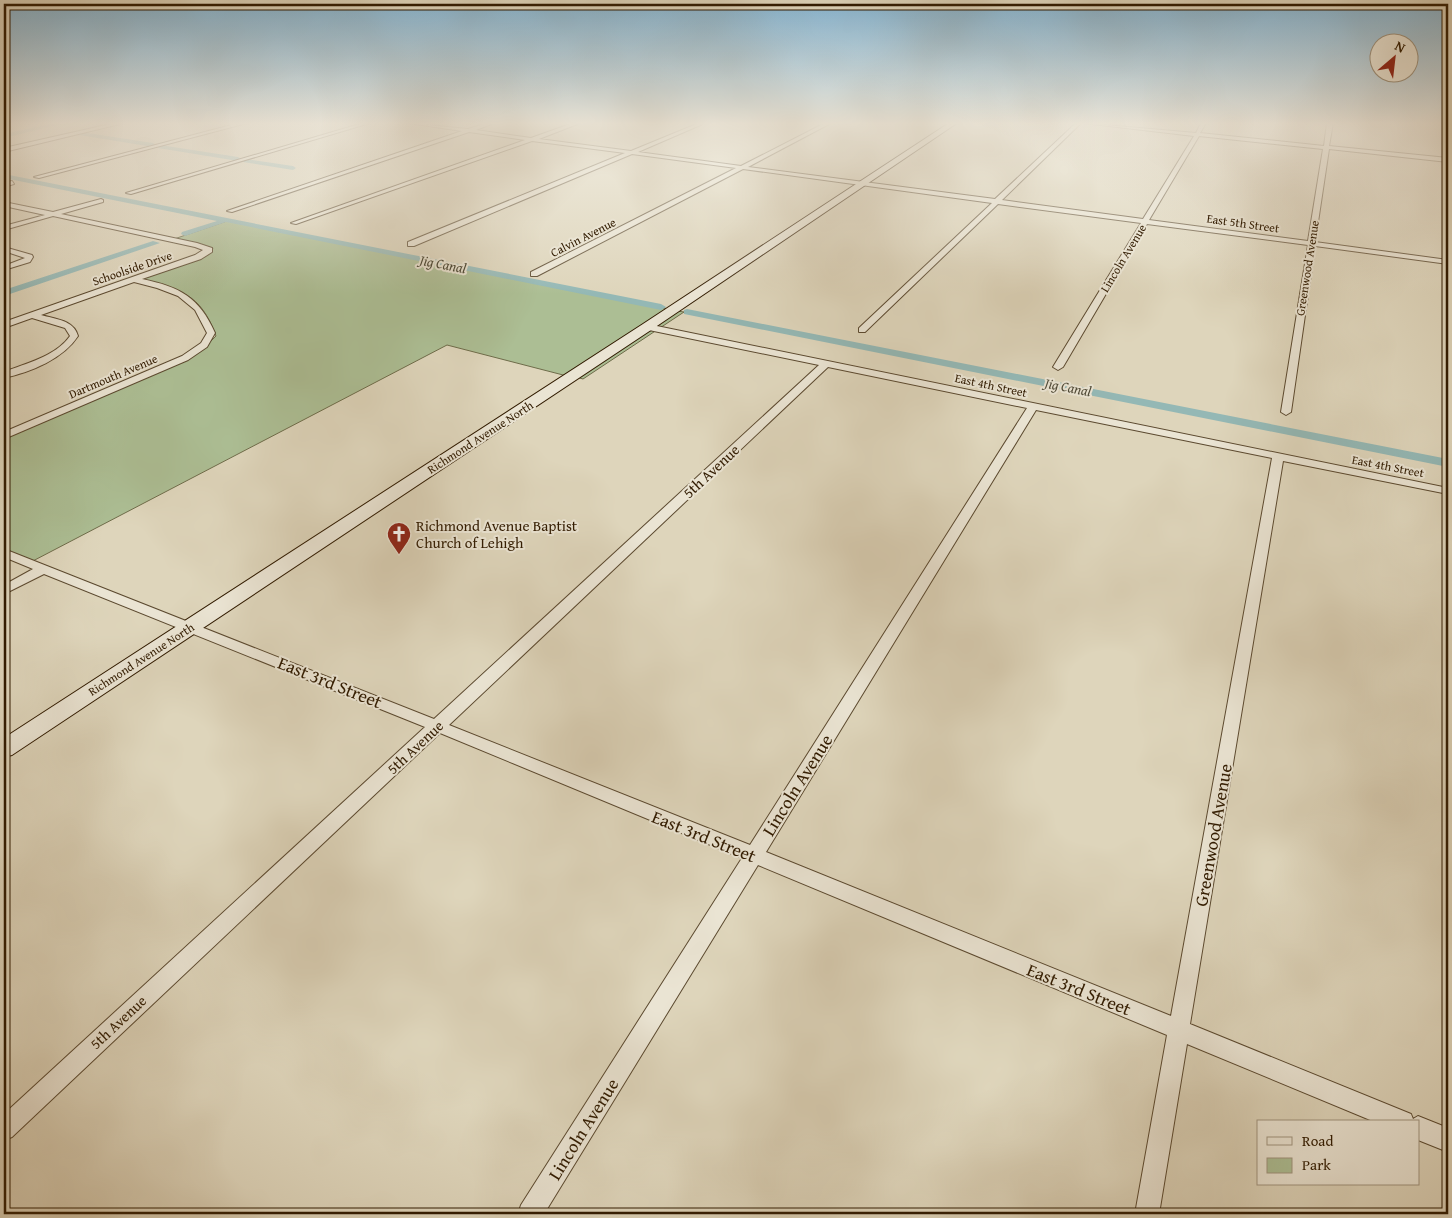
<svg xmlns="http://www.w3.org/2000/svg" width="1452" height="1218" font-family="'Gentium Book Plus',serif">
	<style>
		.green { fill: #acbe94; stroke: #6e6c4a }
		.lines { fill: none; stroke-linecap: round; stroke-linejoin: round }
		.canal { fill: #94b8b5; fill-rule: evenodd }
		.street-casing { stroke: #5c4a30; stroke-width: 2 }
		.secondary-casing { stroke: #311b01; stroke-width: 2 }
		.street { fill: #eae4d3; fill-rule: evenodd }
		.secondary { fill: #eae4d3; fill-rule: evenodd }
		.labels { text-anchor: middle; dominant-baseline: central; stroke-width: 4; stroke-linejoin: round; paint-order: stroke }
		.far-street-label { font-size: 12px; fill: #311b01; stroke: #eae4d3 }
		.far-water-label { font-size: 14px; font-style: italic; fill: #4f4a37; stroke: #eae4d3 }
		.street-label { font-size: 15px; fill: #311b01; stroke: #eae4d3 }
		.poi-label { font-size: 15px; fill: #311b01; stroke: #eae4d3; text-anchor: start }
		.near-street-label { font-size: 18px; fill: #311b01; stroke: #eae4d3 }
	</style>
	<rect width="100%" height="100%" fill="#ded5bb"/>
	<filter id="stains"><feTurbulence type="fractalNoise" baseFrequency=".004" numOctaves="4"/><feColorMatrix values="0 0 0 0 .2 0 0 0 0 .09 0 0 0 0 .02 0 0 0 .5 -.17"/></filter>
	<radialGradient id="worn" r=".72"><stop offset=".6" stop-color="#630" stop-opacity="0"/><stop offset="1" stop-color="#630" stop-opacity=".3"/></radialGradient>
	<path class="green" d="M230 220 669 309 567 376 447 345 29 563 4 553V439L175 365 202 350 216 336C200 292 181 291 139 279L211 252 213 248 174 239Z
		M677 311 684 312 583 379 576 377Z"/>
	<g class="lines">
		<path class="canal" d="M55 123H65L4 138V134Z
			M81 132 153 143 156 145 153 147 79 135Z
			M160 145 238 157 241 159 238 161 158 148Z
			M245 159 293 166 296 168 293 170 243 162Z
			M4 174 661 304 666 307 661 310 226 222 185 236 181 234 182 232 217 221 4 178Z
			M153 241 160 243 4 296V290Z
			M687 309 1448 459V467L684 314V310Z"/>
		<g class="street-casing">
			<path id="street" d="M115 123H124L4 152V148Z
				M239 123H247L39 178 34 177Z
				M363 123H370L131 194 126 193Z
				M408 123 468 129 487 123H494L476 130 531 138 573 123H580L539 139 631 151 699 123H705L638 152 741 166 825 123H831L748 167 995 199 1076 123H1081L1002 200 1143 219 1194 136 1083 123 1196 133 1201 123H1206L1200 133 1324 146 1327 123H1333L1329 146 1448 158V162L1329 149 1315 242 1448 260V264L1315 246 1291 412 1286 415 1281 412 1308 245 1147 224 1063 367 1058 370 1053 367 1141 223 998 204 865 332H859V328L992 203 743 169 537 276H531V272L736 168 632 154 414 246H408V242L625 153 532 141 296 224 291 223 525 140 469 132 232 212 227 211 462 131ZM1199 136 1323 149 1308 241 1149 220Z
				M12 181 14 184 4 187V183Z
				M101 199 103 200V202L61 214 197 243 212 248V252L201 259 142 279C180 287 199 297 215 333L207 347 188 360 4 439V432L182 356 201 343 207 333 195 310 178 296 157 288 134 282 41 315C55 319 74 320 78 336 63 359 31 372 4 378V372C26 363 55 357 70 336L65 328 32 318 4 328V322L195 255 203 250 195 247 53 216 4 230V226L45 215 4 206V202L53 212Z
				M4 247 32 255 33 257 30 262 4 270V266L25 258 4 251Z
				M647 324 1448 488V494L1283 461 1190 1024 1411 1114 1413 1119 1418 1116 1448 1128V1152L1418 1140V1122H1375L1187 1044 1159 1214H1135L1167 1035 758 865 544 1214H518L521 1205 742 858 440 733 12 1137 4 1140V1114L425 727 44 574 4 594V585L33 569 4 557V549L434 719 819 365 644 329V325ZM828 367 1027 408 750 845 449 725ZM1036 410 1272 458 1171 1016 766 852Z"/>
		</g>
		<g class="secondary-casing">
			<path id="secondary" d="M949 123H957L651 330 12 755 4 757V738L643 324Z"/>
		</g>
		<use href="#street" class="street"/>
		<use href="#secondary" class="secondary"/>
	</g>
	<linearGradient id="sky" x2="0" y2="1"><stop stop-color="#86b6d4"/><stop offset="0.42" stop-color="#f0ece0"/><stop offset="1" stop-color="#f0ece0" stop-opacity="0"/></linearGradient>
	<rect width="1452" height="294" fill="url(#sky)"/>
	<defs>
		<g id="church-pin" transform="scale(1.25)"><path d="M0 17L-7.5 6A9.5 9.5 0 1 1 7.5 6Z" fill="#8f2418" stroke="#eae4d3"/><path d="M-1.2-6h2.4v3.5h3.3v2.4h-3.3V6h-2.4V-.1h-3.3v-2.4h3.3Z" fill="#fff"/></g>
	</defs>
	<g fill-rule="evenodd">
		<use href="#church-pin" x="399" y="534"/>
	</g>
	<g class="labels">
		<g class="far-street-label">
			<text transform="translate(1243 223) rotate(8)">East 5th Street</text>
			<text transform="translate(583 237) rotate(-27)">Calvin Avenue</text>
			<text transform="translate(1123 258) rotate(-59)">Lincoln Avenue</text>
			<text transform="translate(132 268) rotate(-19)">Schoolside Drive</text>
			<text transform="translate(1307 268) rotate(-81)">Greenwood Avenue</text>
			<text transform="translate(113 376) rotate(-23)">Dartmouth Avenue</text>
			<text transform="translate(991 385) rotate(12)">East 4th Street</text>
			<text transform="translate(480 437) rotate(-33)">Richmond Avenue North</text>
			<text transform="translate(1388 466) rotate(11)">East 4th Street</text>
			<text transform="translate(141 659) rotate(-33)">Richmond Avenue North</text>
		</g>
		<g class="far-water-label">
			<text transform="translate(443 264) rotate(11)">Jig Canal</text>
			<text transform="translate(1068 387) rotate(11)">Jig Canal</text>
		</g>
		<g class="street-label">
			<text transform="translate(711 471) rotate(-43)">5th Avenue</text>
			<text transform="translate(415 747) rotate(-43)">5th Avenue</text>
			<text transform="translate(118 1022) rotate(-43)">5th Avenue</text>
		</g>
		<g class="poi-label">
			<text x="416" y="525">Richmond Avenue Baptist<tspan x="416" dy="17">Church of Lehigh</tspan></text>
		</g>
		<g class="near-street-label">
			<text transform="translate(330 682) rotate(22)">East 3rd Street</text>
			<text transform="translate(797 785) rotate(-58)">Lincoln Avenue</text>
			<text transform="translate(1213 835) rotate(-80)">Greenwood Avenue</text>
			<text transform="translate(704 836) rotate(22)">East 3rd Street</text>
			<text transform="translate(1079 989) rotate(22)">East 3rd Street</text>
			<text transform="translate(583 1129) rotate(-58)">Lincoln Avenue</text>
		</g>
	</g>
	<rect width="1452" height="1218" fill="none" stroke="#ded5bb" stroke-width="20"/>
	<rect x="5" y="5" width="1442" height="1208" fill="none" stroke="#311b01" stroke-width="2.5"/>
	<rect x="10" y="10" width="1432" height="1198" fill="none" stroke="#311b01"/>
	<rect x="1257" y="1120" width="162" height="65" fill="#eae4d3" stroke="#a0947f"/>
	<rect x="1267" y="1137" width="25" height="8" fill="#eae4d3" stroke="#a0947f"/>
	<text x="1302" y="1146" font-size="15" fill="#311b01">Road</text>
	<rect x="1267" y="1158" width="25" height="15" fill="#acbe94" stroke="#a0947f"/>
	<text x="1302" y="1170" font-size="15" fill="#311b01">Park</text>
	<g transform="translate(1394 58) rotate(28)"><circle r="24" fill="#eae4d3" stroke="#a0947f"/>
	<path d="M0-4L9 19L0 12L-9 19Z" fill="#8f2418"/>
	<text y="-8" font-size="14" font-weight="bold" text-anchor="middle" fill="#311b01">N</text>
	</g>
	<rect width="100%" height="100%" filter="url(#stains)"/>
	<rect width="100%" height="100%" fill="url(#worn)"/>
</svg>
